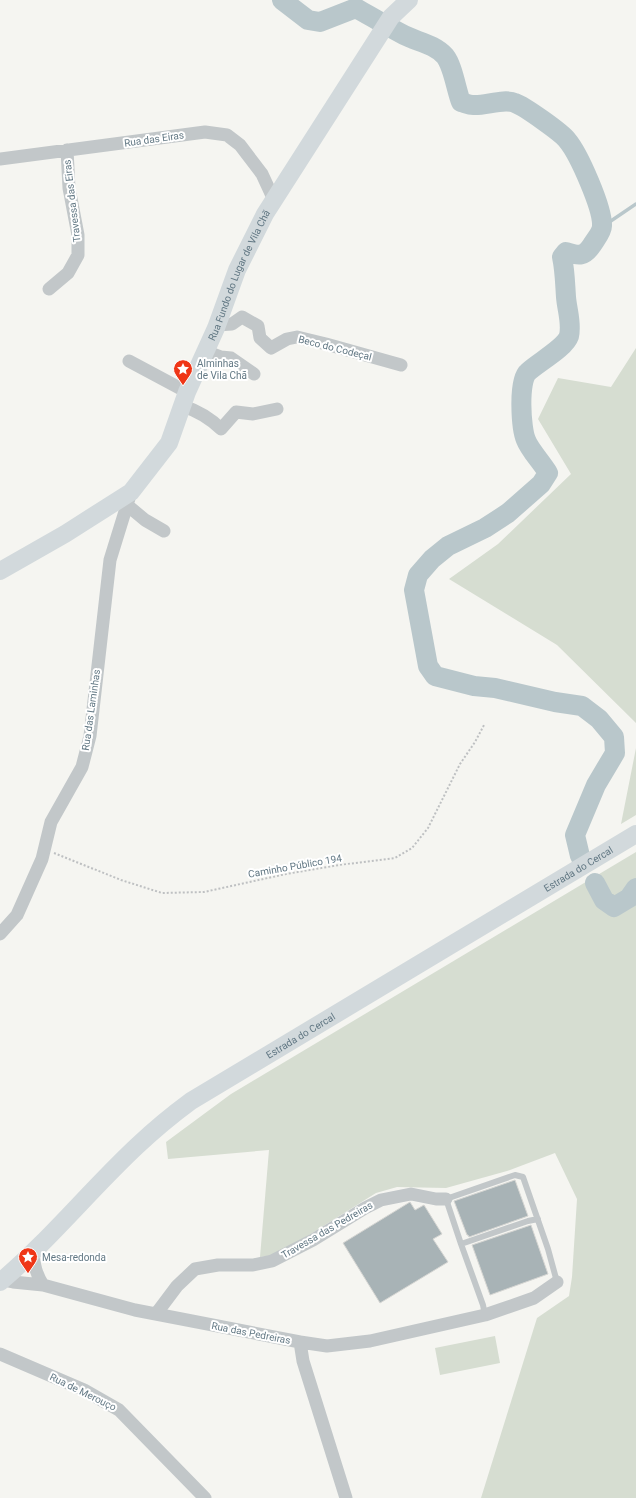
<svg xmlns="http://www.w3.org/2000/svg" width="636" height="1498" font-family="Roboto,sans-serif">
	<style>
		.green { fill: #d6ddd1 }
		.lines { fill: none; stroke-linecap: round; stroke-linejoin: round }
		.stream { stroke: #b9c7cb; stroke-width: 3.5 }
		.river { stroke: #b9c7cb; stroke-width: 20 }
		.building { fill: #a8b3b6; stroke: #d6d6d3 }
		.path { stroke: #bec0c2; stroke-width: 2; stroke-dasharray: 2 2; stroke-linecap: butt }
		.lane { stroke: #c2c7c9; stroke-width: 6 }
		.street { stroke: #c2c7c9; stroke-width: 13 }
		.secondary { stroke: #d2d9dc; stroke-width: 18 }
		.labels { text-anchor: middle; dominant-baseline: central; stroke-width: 4; stroke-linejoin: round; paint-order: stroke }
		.street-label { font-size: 10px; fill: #627884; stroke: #fff }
		.poi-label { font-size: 10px; fill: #627884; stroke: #fff; text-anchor: start }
	</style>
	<rect width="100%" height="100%" fill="#f5f5f1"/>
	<path class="green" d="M636 348V723L557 645 449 579 498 544 571 474 538 419 558 378 611 387Z
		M636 748V815L621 824Z
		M636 852V1498H481L537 1318 569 1296 572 1277 577 1199 555 1153 507 1171 446 1188 397 1187 376 1193 277 1255 260 1257 269 1150 168 1159 166 1142 231 1094Z
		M495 1336 500 1363 440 1375 435 1348Z"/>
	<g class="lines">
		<path class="stream" d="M602 227 636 204"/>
		<path class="river" d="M282 0 308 20 320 22 356 8C372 17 388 27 404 35 418 42 434 44 445 56 453 66 456 89 461 102 465 103 469 105 473 105 485 106 504 98 515 103 524 106 562 133 567 140 579 154 603 209 602 226 602 232 595 240 592 245 584 257 579 256 566 252L562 257C565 271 565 283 566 297 567 310 572 323 569 336 565 348 537 363 528 372 518 380 521 429 526 440 529 449 543 464 548 473L541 484 508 513 485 528 448 546 432 559 418 575 414 590 428 666 435 676 474 686 495 688 555 702 582 706 599 719 614 737 615 753 596 785 575 835 580 856
			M595 883 604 900 614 907 629 898 636 888"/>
	</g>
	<path class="building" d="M515 1180 528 1216 469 1237 468 1235H467L454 1201Z
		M410 1202 415 1210 424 1205 442 1234 433 1239 448 1262 380 1303 343 1243Z
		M531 1225 548 1274 490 1295 472 1245Z"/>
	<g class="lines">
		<path class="path" d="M54 853 121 880 162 893 204 892 286 874 339 865 395 858 412 848 428 828 460 764 475 742 484 725"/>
		<path class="lane" d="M461 1244 446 1199 515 1175 523 1177 548 1249 557 1282
			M485 1315 483 1305 461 1244 528 1221 538 1219"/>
		<path class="street" d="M0 159 205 132 227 135 240 145 262 174 274 200
			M49 289 68 273 78 255V235L69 188 67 150
			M217 325 232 324 242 317 258 326 260 338 271 348 287 339 297 337 326 344 401 365
			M205 351 221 357 231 358 254 374
			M129 361 187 392
			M183 406C198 411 210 418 221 429L236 412 253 414 277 409
			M127 505 145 520 164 531
			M0 934 17 915 42 859 51 822 82 767 90 736 110 560 131 492
			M3 1280 13 1282 43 1285C36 1274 34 1265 33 1252
			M43 1285 135 1310 300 1342 303 1361 346 1498
			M156 1314 177 1286 195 1269 218 1265H253L272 1261 313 1240 365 1208 381 1200 411 1194 436 1199H446
			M300 1342 327 1346 370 1341 485 1315 534 1298 557 1282
			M0 1354 84 1390 119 1410 205 1498"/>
		<g class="secondary">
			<path id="s1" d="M0 571 65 534 131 492 169 443 187 392 216 328 237 270 265 214 391 17 409 0"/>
			<path id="s2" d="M0 1282C49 1241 90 1190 137 1146 154 1130 172 1115 191 1101L636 834"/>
		</g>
	</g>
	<defs>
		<g id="sight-pin" transform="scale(1)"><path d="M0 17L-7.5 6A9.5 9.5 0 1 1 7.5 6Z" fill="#ef3617" stroke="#fff"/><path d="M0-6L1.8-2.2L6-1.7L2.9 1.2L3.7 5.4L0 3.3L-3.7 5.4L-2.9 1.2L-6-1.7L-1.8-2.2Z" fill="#fff"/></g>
	</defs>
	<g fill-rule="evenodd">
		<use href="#sight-pin" x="183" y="369"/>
		<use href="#sight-pin" x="28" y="1257"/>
	</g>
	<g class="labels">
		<g class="street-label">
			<text transform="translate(154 139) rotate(-8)">Rua das Eiras</text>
			<text transform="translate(72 201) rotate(-97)">Travessa das Eiras</text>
			<text stroke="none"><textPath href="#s1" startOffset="397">Rua Fundo do Lugar de Vila Chã</textPath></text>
			<text transform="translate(335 348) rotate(14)">Beco do Codeçal</text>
			<text transform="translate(91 710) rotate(-82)">Rua das Laminhas</text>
			<text transform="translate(295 866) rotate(-10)">Caminho Público 194</text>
			<text stroke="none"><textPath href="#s2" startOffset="715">Estrada do Cercal</textPath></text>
			<text stroke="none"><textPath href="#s2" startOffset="391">Estrada do Cercal</textPath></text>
			<text transform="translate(327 1230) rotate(-30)">Travessa das Pedreiras</text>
			<text transform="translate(251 1333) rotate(11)">Rua das Pedreiras</text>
			<text transform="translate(83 1392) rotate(26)">Rua de Merouço</text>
		</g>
		<g class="poi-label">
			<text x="197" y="363">Alminhas<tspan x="197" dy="12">de Vila Chã</tspan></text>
			<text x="42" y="1257">Mesa-redonda</text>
		</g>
	</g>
</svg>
